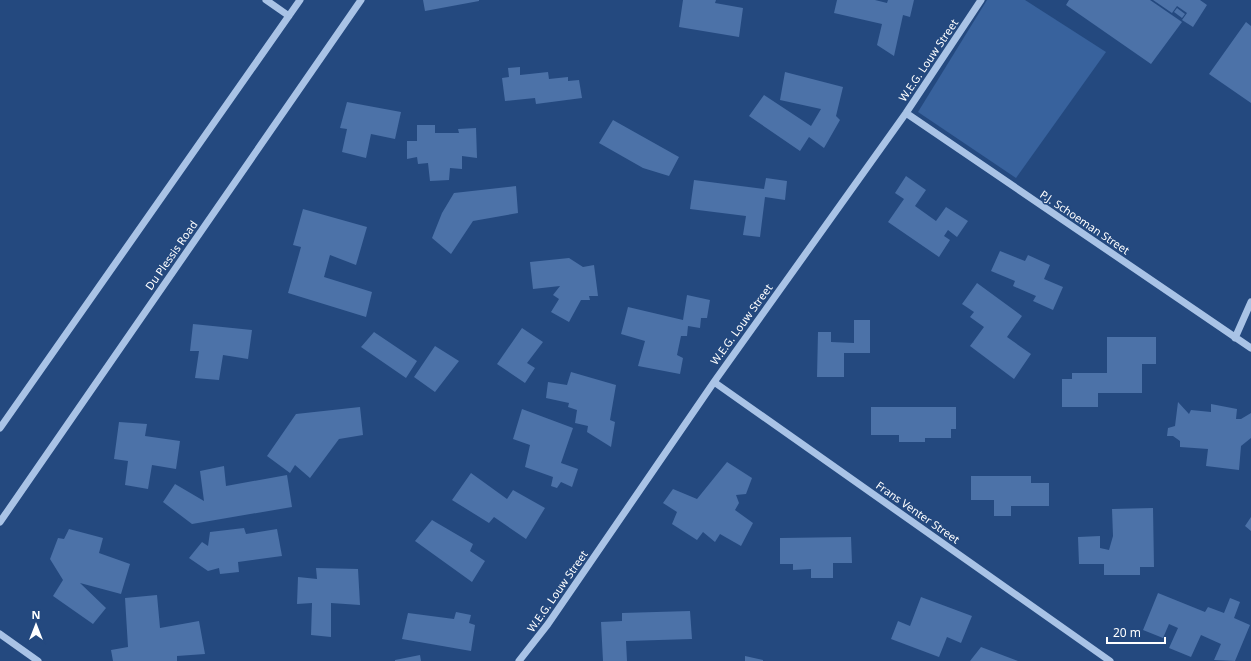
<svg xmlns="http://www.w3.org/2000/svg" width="1251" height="661" font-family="'Noto Sans',sans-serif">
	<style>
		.green { fill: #38629d }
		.building { fill: #4c72a8 }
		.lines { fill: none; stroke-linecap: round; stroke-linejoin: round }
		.minor { stroke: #a9c3e6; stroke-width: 7 }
		.labels { text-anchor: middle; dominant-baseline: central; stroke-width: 3; stroke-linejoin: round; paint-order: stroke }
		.street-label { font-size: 11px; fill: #fff; stroke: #24497f }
	</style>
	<rect width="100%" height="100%" fill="#24497f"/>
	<path class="green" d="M987 0H1025L1106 52 1016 178 918 112Z"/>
	<path class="building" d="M423 0H479V1L425 11Z
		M683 0H716L715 3 743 8 739 37 679 27Z
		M837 0H875L887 3 888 0H914L910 17 903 15 894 56 877 45 882 24 834 13Z
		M1069 0H1150L1182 22 1151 64 1066 5Z
		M1153 0H1200L1207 5 1193 27 1182 20 1187 13 1177 6 1172 13Z
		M1177 8 1185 14 1182 18 1174 12Z
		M1246 22 1251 26V103L1209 74Z
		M520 67V75L548 72 549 79 568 77V81L579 80 582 98 536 104 535 98 505 101 502 78 509 77 508 68Z
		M785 72 843 87 836 116 840 120 824 148 809 137 800 151 749 116 764 95 811 126 821 109 780 100Z
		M347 102 401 112 395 139 371 134 366 158 342 152 347 129 340 128Z
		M613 120 679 157 669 176 643 168 599 143Z
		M417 125H435V133H459L458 129 476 128 477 158 462 156V169L450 168 449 180 430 181 428 163 418 164 417 157 407 159V141H417Z
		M906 176 926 190 915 206 936 221 946 207 968 221 957 237 948 230 944 236 950 240 939 257 888 222 904 199 895 193Z
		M766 178 787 181 785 200 765 197 760 237 743 235 746 216 690 209 694 180 764 189Z
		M516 186 518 213 473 221 451 254 432 238 442 213 454 193Z
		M303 209 367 227 356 265 330 255 324 277 372 292 366 317 288 293 301 247 293 245Z
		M1000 251 1025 261 1028 255 1050 265 1044 279 1063 287 1053 310 1033 301 1036 296 1013 286 1015 281 991 271Z
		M569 258 583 267 594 265 598 296H589L590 300H581L569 322 551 312 559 299 553 295 560 286 533 289 530 262Z
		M977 283 1022 316 1007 337 1031 354 1014 379 970 346 984 327 970 317 974 312 962 304Z
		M687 295 710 300 707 318H701L700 328 688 326 687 336H681L677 355 683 358 680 374 638 366 645 341 621 334 628 307 683 320Z
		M854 320H870V353H844V377H817L818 332H831V342L854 343Z
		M193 324 252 330 248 359 223 355 219 380 195 378 199 351H190Z
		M522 328 543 342 527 363 535 368 525 383 497 364Z
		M374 332 417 361 406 378 361 347Z
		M1107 337H1156V364H1142V393H1098V407H1062V379H1072V373H1107Z
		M435 346 459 361 435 392 414 377Z
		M571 372 616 385 610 420 615 422 611 447 587 432 588 426 575 423 577 410 568 407 569 403 546 398 548 382 567 385Z
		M1178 402 1189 414 1191 410 1211 412V404L1237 409 1236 419H1241L1251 413V438L1241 446 1239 470 1206 466 1208 449 1180 447V441L1173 436H1167L1168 428 1175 426Z
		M360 407 363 435 339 439 310 478 295 465 290 473 267 456 296 414Z
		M871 407H956V429H951V438H925V442H899V435H871Z
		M522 409 573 428 561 463 578 469 572 487 561 482 557 488 551 486 553 477 525 467 530 445 513 439Z
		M119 422 147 424 145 436 180 441 176 469 152 465 148 489 125 485 128 461 114 459Z
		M727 462 752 478 746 494 736 495 739 503 735 510 753 523 741 546 720 534 715 542 703 532 697 540 672 524 677 512 663 503 673 489 697 499Z
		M224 466 226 486 287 475 292 507 192 524 163 502 175 484 204 501 200 471Z
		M471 473 507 499 513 490 545 508 526 539 494 517 489 523 452 500Z
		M971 476H1031V483H1049V506H1011V516H994V500H971Z
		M1153 508 1154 567H1140V575H1104V564H1079L1078 537 1100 536V548L1109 550 1113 536 1112 509Z
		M1251 517V531L1245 526Z
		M432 520 473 544 470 551 485 561 472 582 415 541Z
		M244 528 246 534 277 529 282 556 238 562 239 572 220 574 219 568 208 571 189 558 202 542 208 546 210 532Z
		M69 529 103 538 99 553 130 564 121 594 80 583 106 608 93 624 53 596 63 580 50 559 58 538 64 539Z
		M851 537 852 563H833V578H811V569L793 570V564H780V538Z
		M316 568 358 569 360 605 331 603V637L311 635 312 603 297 604 298 577 317 579Z
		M1158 593 1205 612 1208 607 1224 613 1230 598 1240 602 1234 618 1250 625 1235 661 1214 660 1221 644 1201 635 1191 657 1169 648 1178 628 1169 624 1163 638 1143 630Z
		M157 595 160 628 199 621 205 654 177 656V661H113L111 650 128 647 125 598Z
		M921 597 972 616 961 643 947 637 939 657 891 639 898 621 910 626Z
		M690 611 692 639 626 641 627 661H603L601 622 622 621V613Z
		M456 612 471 615 469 623 475 625 471 651 402 639 408 613 454 619Z
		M981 647 1018 661H970Z
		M420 655 421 661H395V660Z
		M745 656 763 660V661H745Z"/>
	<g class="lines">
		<path class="minor" d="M266 0 289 16
			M906 113 1251 348
			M1235 338 1251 302
			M714 382 1110 661
			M0 428 300 0
			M0 522 361 0
			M0 634 38 661
			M519 661 548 624 714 382 906 113 981 0"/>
	</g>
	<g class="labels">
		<g class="street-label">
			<text transform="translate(928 60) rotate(-56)">W.E.G. Louw Street</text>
			<text transform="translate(1085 222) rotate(34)">P.J. Schoeman Street</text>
			<text transform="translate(171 255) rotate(-55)">Du Plessis Road</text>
			<text transform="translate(741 324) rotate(-54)">W.E.G. Louw Street</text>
			<text transform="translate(918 512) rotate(35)">Frans Venter Street</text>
			<text transform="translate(557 591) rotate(-55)">W.E.G. Louw Street</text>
		</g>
	</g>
	<g transform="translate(36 625)" stroke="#24497f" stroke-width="3" paint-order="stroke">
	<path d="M0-3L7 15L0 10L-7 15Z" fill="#ffffff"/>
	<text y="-6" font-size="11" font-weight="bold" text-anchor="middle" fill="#ffffff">N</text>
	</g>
	<path d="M1107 637v6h58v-6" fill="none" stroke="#ffffff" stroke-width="2"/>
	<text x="1113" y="637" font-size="12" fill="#ffffff" stroke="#24497f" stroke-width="3" paint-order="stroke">20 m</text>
</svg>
